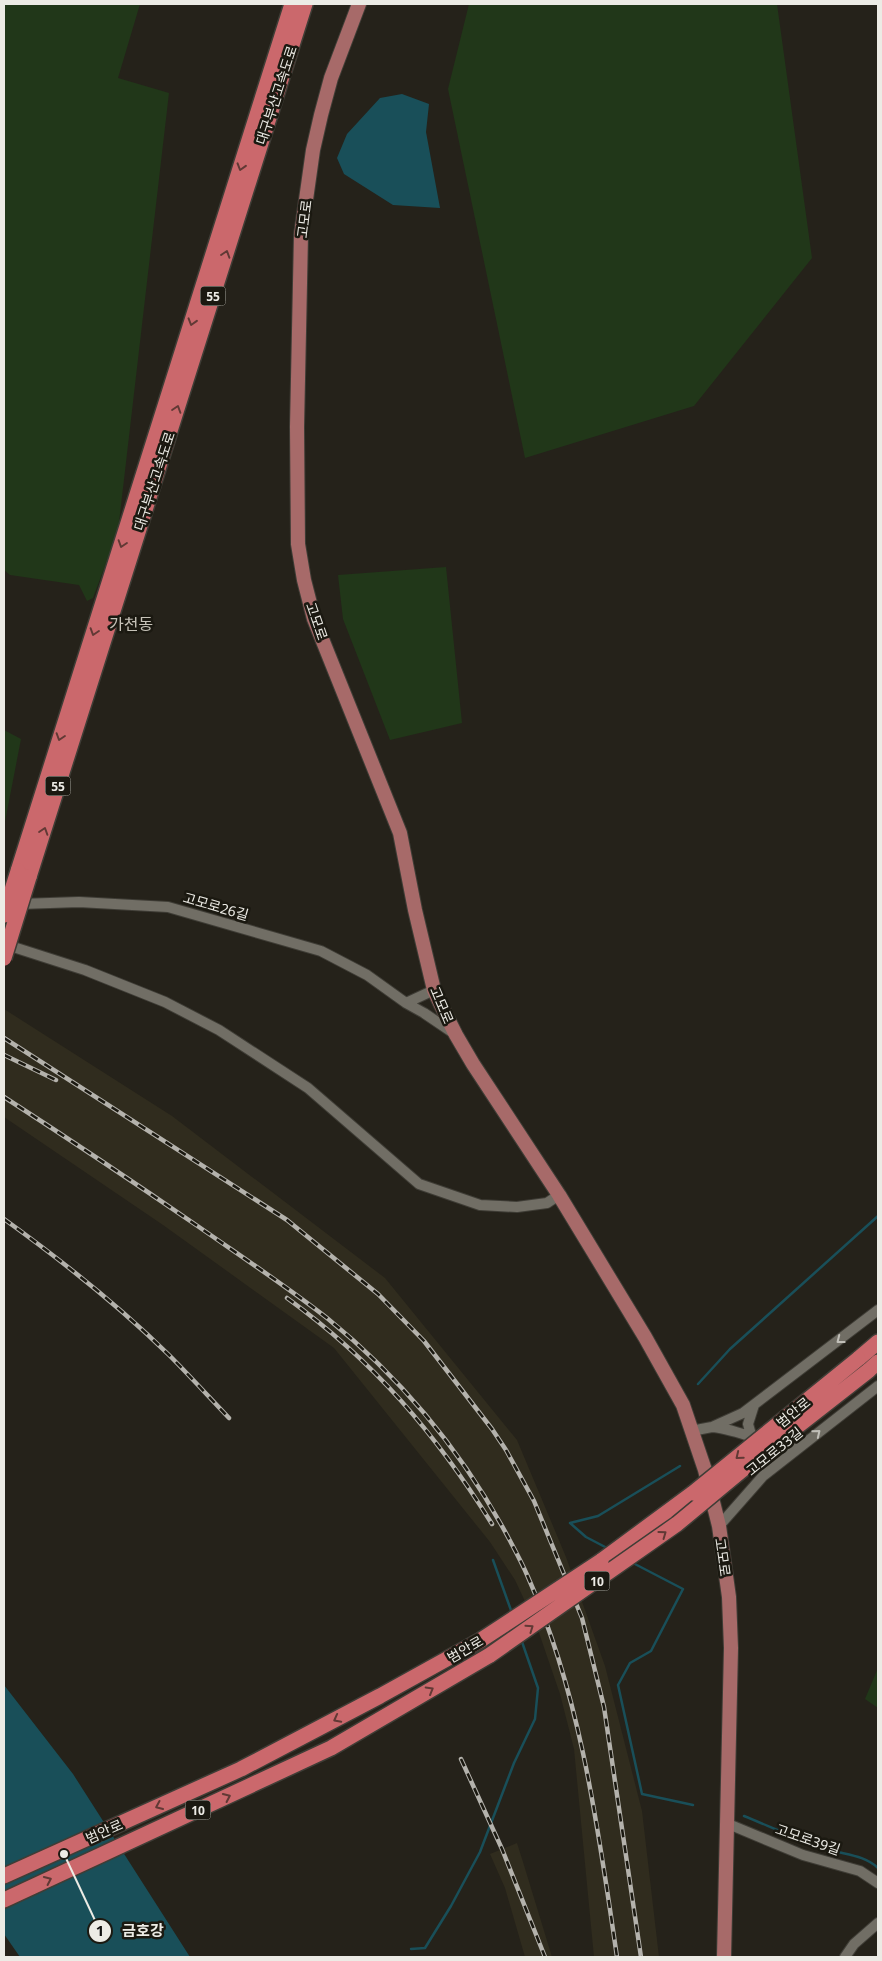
<svg xmlns="http://www.w3.org/2000/svg" width="882" height="1961" font-family="'Noto Sans','Noto Sans KR',sans-serif">
	<style>
		.built { fill: #302c1e }
		.green { fill: #213719 }
		.water { fill: #194f59 }
		.lines { fill: none; stroke-linecap: round; stroke-linejoin: round }
		.stream { stroke: #194f59; stroke-width: 2.5 }
		.minor-casing { stroke: #3f3d36; stroke-width: 12 }
		.major-casing { stroke: #3f3d36; stroke-width: 16 }
		.highway-casing { stroke: #3f3d36; stroke-width: 18 }
		.minor { stroke: #716e65; stroke-width: 10 }
		.major { stroke: #a76a69; stroke-width: 14 }
		.highway { stroke: #cb686c; stroke-width: 15 }
		.rail-casing { stroke: #b4b2ac; stroke-width: 4.5 }
		.rail { stroke: #1b1911; stroke-width: 2.5; stroke-dasharray: 8; stroke-linecap: butt }
		.highway-bridge-casing { stroke: #3f3d36; stroke-width: 18; stroke-linecap: butt }
		.highway-bridge { stroke: #cb686c; stroke-width: 15 }
		.oneway { stroke: #613935 }
		.oneway2 { stroke: #c1bfb8 }
		.labels { text-anchor: middle; dominant-baseline: central; stroke-width: 5; stroke-linejoin: round; paint-order: stroke }
		.shield { fill: #1b1911; stroke: #adaca5; stroke-width: 1 }
		.shield-label { font-size: 12px; font-weight: bold; fill: #ecebe5 }
		.street-label { font-size: 14px; fill: #ecebe5; stroke: #1b1911 }
		.quarter-label { font-size: 16px; fill: #c7c3b9; stroke: #1b1911 }
		.leader { fill: none; stroke: #ecebe5; stroke-width: 2 }
		.callout-dot { fill: #ecebe5; stroke: #1b1911; stroke-width: 2 }
		.mark-label { font-size: 15px; text-anchor: middle; font-weight: bold; fill: #111 }
		.callout-label { font-size: 15px; text-anchor: middle; font-weight: bold; fill: #ecebe5; stroke: #1b1911; stroke-width: 5; stroke-linejoin: round; paint-order: stroke }
	</style>
	<rect width="100%" height="100%" fill="#25221a"/>
	<path class="built" d="M4 1009 172 1116 385 1278 517 1440 566 1557 605 1666 642 1811 659 1957H594L574 1749 560 1694 537 1627 515 1580 490 1542 334 1348 163 1225 4 1117Z
		M517 1843 523 1862 552 1957H525L505 1888 490 1854Z"/>
	<path class="green" d="M4 4H140L118 78 169 93 118 531 93 598 87 601 79 585 10 575 4 570Z
		M469 4H777L812 258 694 406 525 458 448 89Z
		M446 567 462 723 390 740 343 619 338 575Z
		M4 730 21 739 4 827Z
		M878 1668V1708L865 1699Z"/>
	<path class="water" d="M402 94 429 104 426 132 440 208 393 205 344 174 337 158 347 134 380 98Z
		M4 1685 73 1774 190 1957H20L4 1934Z"/>
	<g class="lines">
		<path class="stream" d="M698 1384 730 1349 878 1216
			M570 1523 586 1537 609 1549
			M570 1523 598 1516 680 1466
			M493 1560 512 1613
			M631 1562 683 1589 651 1651 630 1663 618 1685 642 1794 693 1805
			M744 1816C771 1827 797 1839 824 1848 843 1855 863 1854 878 1868
			M411 1949 425 1948 451 1906 480 1852 514 1763 535 1719 538 1688 521 1639"/>
		<g class="minor-casing">
			<path id="minor" d="M18 906 20 904 79 902 168 907 321 951 367 975 406 1003 424 1013 455 1034
				M4 944 85 970 165 1002 219 1030 308 1088 419 1184 480 1205 517 1207 547 1203 559 1195
				M406 1003 434 990
				M713 1427C742 1430 768 1446 797 1449
				M691 1431 712 1427 743 1413 878 1310
				M752 1438 748 1424 754 1405
				M719 1526 763 1476 878 1386
				M726 1823 803 1855 860 1871 878 1883
				M845 1957 854 1944 878 1923"/>
		</g>
		<g class="major-casing">
			<path id="major" d="M359 4 331 78 321 115 313 150 301 235 297 427 298 544 304 580 314 619 400 833 415 910 434 990 441 1005 456 1035 473 1064 559 1195 645 1337 683 1405 705 1470 719 1526 729 1597 731 1648 724 1957"/>
		</g>
		<g class="highway-casing">
			<path id="highway" d="M18 871 292 4
				M29 877 305 4
				M858 1359 878 1342
				M868 1371 878 1362
				M601 1561 693 1493
				M4 1876 241 1769 380 1696 481 1640
				M4 1900 331 1748 490 1655"/>
		</g>
		<use href="#minor" class="minor"/>
		<use href="#major" class="major"/>
		<use href="#highway" class="highway"/>
		<g class="rail-casing">
			<path id="rail" d="M4 1038 287 1220 378 1294 424 1341 492 1429 506 1450 534 1501 582 1618 604 1707 641 1957
				M4 1055 56 1080
				M4 1097C69 1139 135 1183 199 1227 242 1257 286 1286 327 1318 401 1378 463 1453 508 1537 515 1550 522 1563 528 1577 581 1697 598 1828 617 1957
				M4 1219C61 1260 118 1305 169 1355 189 1375 209 1397 229 1418
				M287 1298C374 1361 436 1434 492 1524
				M461 1759 502 1849 545 1957"/>
		</g>
		<use href="#rail" class="rail"/>
		<g class="highway-bridge-casing">
			<path id="highway-bridge" d="M4 915 18 871
				M4 958 29 877
				M693 1493 858 1359
				M481 1640 601 1561
				M490 1655 677 1524 753 1461 868 1371"/>
		</g>
		<use href="#highway-bridge" class="highway-bridge"/>
	</g>
	<defs><path id="oneway-chevron" d="M-2-3.5L2.5 0L-2 3.5" fill="none" stroke-width="1.6" stroke-linecap="round" stroke-linejoin="round" transform="scale(1.25)"/></defs>
	<g class="oneway">
		<use href="#oneway-chevron" transform="translate(241 167) rotate(107)"/>
		<use href="#oneway-chevron" transform="translate(226 254) rotate(-72)"/>
		<use href="#oneway-chevron" transform="translate(192 322) rotate(107)"/>
		<use href="#oneway-chevron" transform="translate(177 409) rotate(-72)"/>
		<use href="#oneway-chevron" transform="translate(122 544) rotate(108)"/>
		<use href="#oneway-chevron" transform="translate(94 632) rotate(108)"/>
		<use href="#oneway-chevron" transform="translate(60 737) rotate(108)"/>
		<use href="#oneway-chevron" transform="translate(44 831) rotate(-72)"/>
		<use href="#oneway-chevron" transform="translate(739 1456) rotate(141)"/>
		<use href="#oneway-chevron" transform="translate(663 1534) rotate(-36)"/>
		<use href="#oneway-chevron" transform="translate(530 1628) rotate(-35)"/>
		<use href="#oneway-chevron" transform="translate(430 1690) rotate(-30)"/>
		<use href="#oneway-chevron" transform="translate(337 1719) rotate(152)"/>
		<use href="#oneway-chevron" transform="translate(227 1797) rotate(-25)"/>
		<use href="#oneway-chevron" transform="translate(159 1806) rotate(156)"/>
		<use href="#oneway-chevron" transform="translate(48 1880) rotate(-25)"/>
	</g>
	<g class="oneway2">
		<use href="#oneway-chevron" transform="translate(840 1340) rotate(142)"/>
		<use href="#oneway-chevron" transform="translate(817 1433) rotate(-39)"/>
	</g>
	<g class="labels">
		<g class="shield">
			<rect x="200.5" y="286.5" width="25" height="19" rx="4"/>
			<rect x="45.5" y="776.5" width="25" height="19" rx="4"/>
			<rect x="584.5" y="1571.5" width="25" height="19" rx="4"/>
			<rect x="185.5" y="1800.5" width="25" height="19" rx="4"/>
		</g>
		<g class="shield-label">
			<text x="213" y="296">55</text>
			<text x="58" y="786">55</text>
			<text x="597" y="1581">10</text>
			<text x="198" y="1810">10</text>
		</g>
		<g class="street-label">
			<text transform="translate(276 95) rotate(-72)">대구부산고속도로</text>
			<text transform="translate(304 219) rotate(-83)">고모로</text>
			<text transform="translate(154 481) rotate(-72)">대구부산고속도로</text>
			<text transform="translate(317 621) rotate(71)">고모로</text>
			<text transform="translate(216 906) rotate(16)">고모로26길</text>
			<text transform="translate(442 1005) rotate(67)">고모로</text>
			<text transform="translate(793 1412) rotate(-39)">범안로</text>
			<text transform="translate(774 1451) rotate(-39)">고모로33길</text>
			<text transform="translate(723 1557) rotate(82)">고모로</text>
			<text transform="translate(465 1649) rotate(-30)">범안로</text>
			<text transform="translate(104 1831) rotate(-24)">범안로</text>
			<text transform="translate(808 1839) rotate(19)">고모로39길</text>
		</g>
		<g class="quarter-label">
			<text x="131" y="624">가천동</text>
		</g>
	</g>
	<path class="leader" d="M64 1854L100 1931"/>
	<g class="callout-dot">
		<circle cx="64" cy="1854" r="5"/>
		<circle cx="100" cy="1931" r="12"/>
	</g>
	<g class="mark-label">
		<text x="100" y="1936">1</text>
	</g>
	<g class="callout-label">
		<text x="143" y="1936">금호강</text>
	</g>
	<rect width="882" height="1961" fill="none" stroke="#ecebe5" stroke-width="10"/>
</svg>
